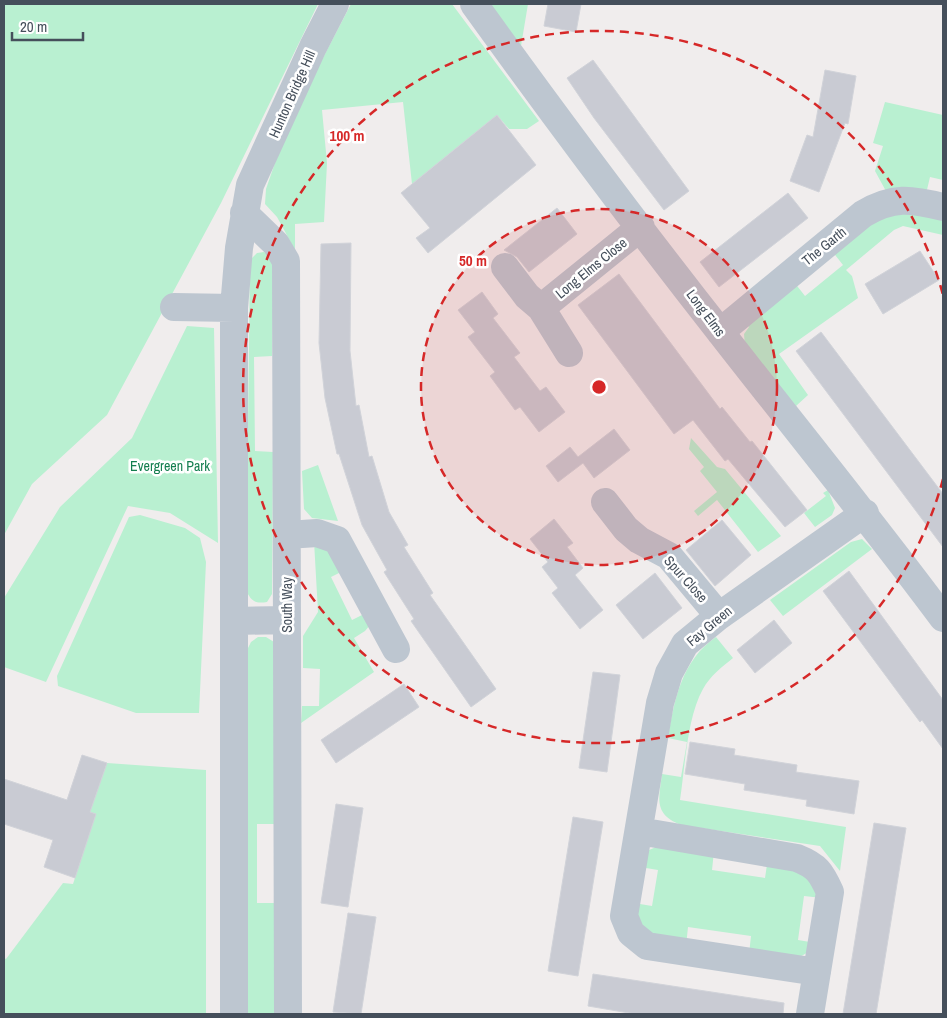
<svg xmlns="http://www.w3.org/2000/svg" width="947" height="1018" font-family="'Archivo Narrow',sans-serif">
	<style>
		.green { fill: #b9f0d1 }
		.building { fill: #c9cbd3; stroke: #d1d3d9 }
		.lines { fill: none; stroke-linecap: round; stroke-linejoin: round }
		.minor { stroke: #bdc6d0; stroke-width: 28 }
		.ring { fill: none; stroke: #d62828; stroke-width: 2.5; stroke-dasharray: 9 6 }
		.labels { text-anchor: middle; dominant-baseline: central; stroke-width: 5; stroke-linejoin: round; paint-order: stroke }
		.street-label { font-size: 14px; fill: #454f5b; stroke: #fff }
		.park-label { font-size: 14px; fill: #147e4f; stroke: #fff }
		.centre { fill: #d62828; stroke: #fff; stroke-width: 2.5 }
		.ring-label { font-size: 15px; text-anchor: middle; font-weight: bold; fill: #d62828; stroke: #fff; stroke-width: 5; stroke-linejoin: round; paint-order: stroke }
	</style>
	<rect width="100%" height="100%" fill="#f0eded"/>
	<path class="green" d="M4 4H318L221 203 107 415 32 484 4 535Z
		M351 4H452L539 121 527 129H509L497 115 412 184 403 102 322 110 327 163 324 222 295 224V250L277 217 265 204 266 189 288 125Z
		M490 4H528L521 46Z
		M885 102 943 115V180L930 177 926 194 887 193 875 171 883 146 873 143Z
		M901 210 943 217V235L903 226 894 230 846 270 852 276 858 298 779 354 808 395 796 406 745 347 744 334 749 327 746 323 794 282 805 296 843 265 832 251 867 222Z
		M264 252 270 255 274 264 272 356 254 357 255 451 273 452 272 594 267 602C255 604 251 601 246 590L250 260 257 253Z
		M187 326 214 328 218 543 170 513 128 506 46 682 4 667V598L60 507 132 438Z
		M691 438 717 467 725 469 781 536 758 552 717 500 698 516 694 511 717 492 700 471 704 467 689 449Z
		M318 465 338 521 312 518 304 509 302 471Z
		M828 490 835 508 832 515 815 527 804 513 826 496 823 493Z
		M140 515 185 528 200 538 206 562 199 713H136L58 686 57 676 129 517Z
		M862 539 872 549 783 616 770 600 851 542Z
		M314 541H323L345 570 331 577 352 620 366 613 370 625 365 631 354 638 374 672 301 723 302 706H319L320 669 303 668V636L318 612Z
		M258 637H266L274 642 277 824H257V903H278L277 1013 247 1014 245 654 251 642Z
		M716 637 733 658C722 667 710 676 703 689 687 717 685 767 680 800L846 827 840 871 820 846 681 825C653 814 659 799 662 774L681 777 687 742 668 738C674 700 682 660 716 637Z
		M107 763 206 770V1014H4V958L6 959 63 883 73 884 96 814 90 812Z
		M661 845 714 851 712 870 765 878 768 858 797 863 822 898 804 896 798 940 816 943C801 967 773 957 749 954L751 936 688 927 686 946 655 939 640 928 634 903 652 906 658 870 640 867 649 850Z"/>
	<path class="building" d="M548 4H581L576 32 544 26Z
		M593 60 689 191 664 210 594 118 567 78Z
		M825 70 856 76 848 124 845 123 819 192 790 181 807 135 813 137Z
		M497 115 536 165 428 253 416 238 430 228 401 193Z
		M788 193 808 218 719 287 700 262Z
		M557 208 577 234 529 272 517 257 504 250Z
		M351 243 350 351 356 406 359 405 369 457 372 456 389 512 408 545 404 547 433 593 430 595 496 689 471 707 411 621 414 619 384 572 387 570 362 525 339 454H337L325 398 319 343 321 244Z
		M920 251 939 280 883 314 865 284Z
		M619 274 720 409 722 407 750 442 752 441 807 510 785 527 728 459 725 461 693 420 674 434 578 305Z
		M482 292 498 314 493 318 520 353 514 357 540 391 546 387 565 412 539 432 520 407 515 410 490 376 495 372 468 337 475 332 458 310Z
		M821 332 943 494V547L796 351Z
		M614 429 630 450 594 478 583 463 558 482 546 466 570 447 578 457Z
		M554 519 573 543 567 547 583 568 575 575 603 610 580 629 552 593 558 588 542 567 548 562 530 539Z
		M722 520 751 555 715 586 686 550Z
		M849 571 943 700V749L922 720 920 722 823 591Z
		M655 573 682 608 643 639 616 605Z
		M774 620 792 643 755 673 737 650Z
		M593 672 620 675 607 772 579 768Z
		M404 684 419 707 336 763 321 740Z
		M690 742 735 749 734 755 797 765 796 772 859 781 854 814 806 806 807 800 744 790 745 784 685 774Z
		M82 755 107 763 90 812 96 814 75 878 44 867 53 840 4 824V779L67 800Z
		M336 804 363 808 348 907 321 903Z
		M573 817 603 822 578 976 548 971Z
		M874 823 906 828 876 1014H843Z
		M348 913 376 917 361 1014 333 1012Z
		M593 974 784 1003 783 1014H635L588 1006Z"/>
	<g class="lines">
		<path class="minor" d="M474 4C554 115 636 225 721 333 795 428 871 521 943 618
			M244 213 276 244 286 261 288 1014
			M505 267 527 296 541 308 641 227
			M174 307 234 308
			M541 308 569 353
			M720 332 863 214C893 196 911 199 943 207
			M605 502 626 529 639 540 669 556 719 616
			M287 535 317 533 337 540 396 649
			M234 621 287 620
			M639 831 797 858C817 866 821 872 830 892L810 1014
			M817 972 647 946 631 933 624 916 660 703 669 673 685 644 719 616 865 513
			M234 1014V308L239 248 250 185 313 47 335 4"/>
	</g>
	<circle cx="599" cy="387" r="178" fill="#d62828" fill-opacity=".12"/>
	<g class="ring">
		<circle cx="599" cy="387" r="178"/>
		<path d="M943 479A356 356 0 1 1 943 295"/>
	</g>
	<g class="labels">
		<g class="street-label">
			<text transform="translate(292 94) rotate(-66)">Hunton Bridge Hill</text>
			<text transform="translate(824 246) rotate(-39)">The Garth</text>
			<text transform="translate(591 268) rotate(-39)">Long Elms Close</text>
			<text transform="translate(706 313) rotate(53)">Long Elms</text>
			<text transform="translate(686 579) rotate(48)">Spur Close</text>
			<text transform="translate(287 605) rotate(-90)">South Way</text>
			<text transform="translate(709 626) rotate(-40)">Fay Green</text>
		</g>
		<g class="park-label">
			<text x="170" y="466">Evergreen Park</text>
		</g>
	</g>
	<circle cx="599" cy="387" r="8" class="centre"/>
	<g class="ring-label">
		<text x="347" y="141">100 m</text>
		<text x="473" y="266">50 m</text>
	</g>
	<rect width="947" height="1018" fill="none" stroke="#454f5b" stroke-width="10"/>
	<path d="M12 32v8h71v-8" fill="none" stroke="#454f5b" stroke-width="2.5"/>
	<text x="20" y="32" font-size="15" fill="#454f5b" stroke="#ffffff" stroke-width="4" paint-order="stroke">20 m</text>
</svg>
